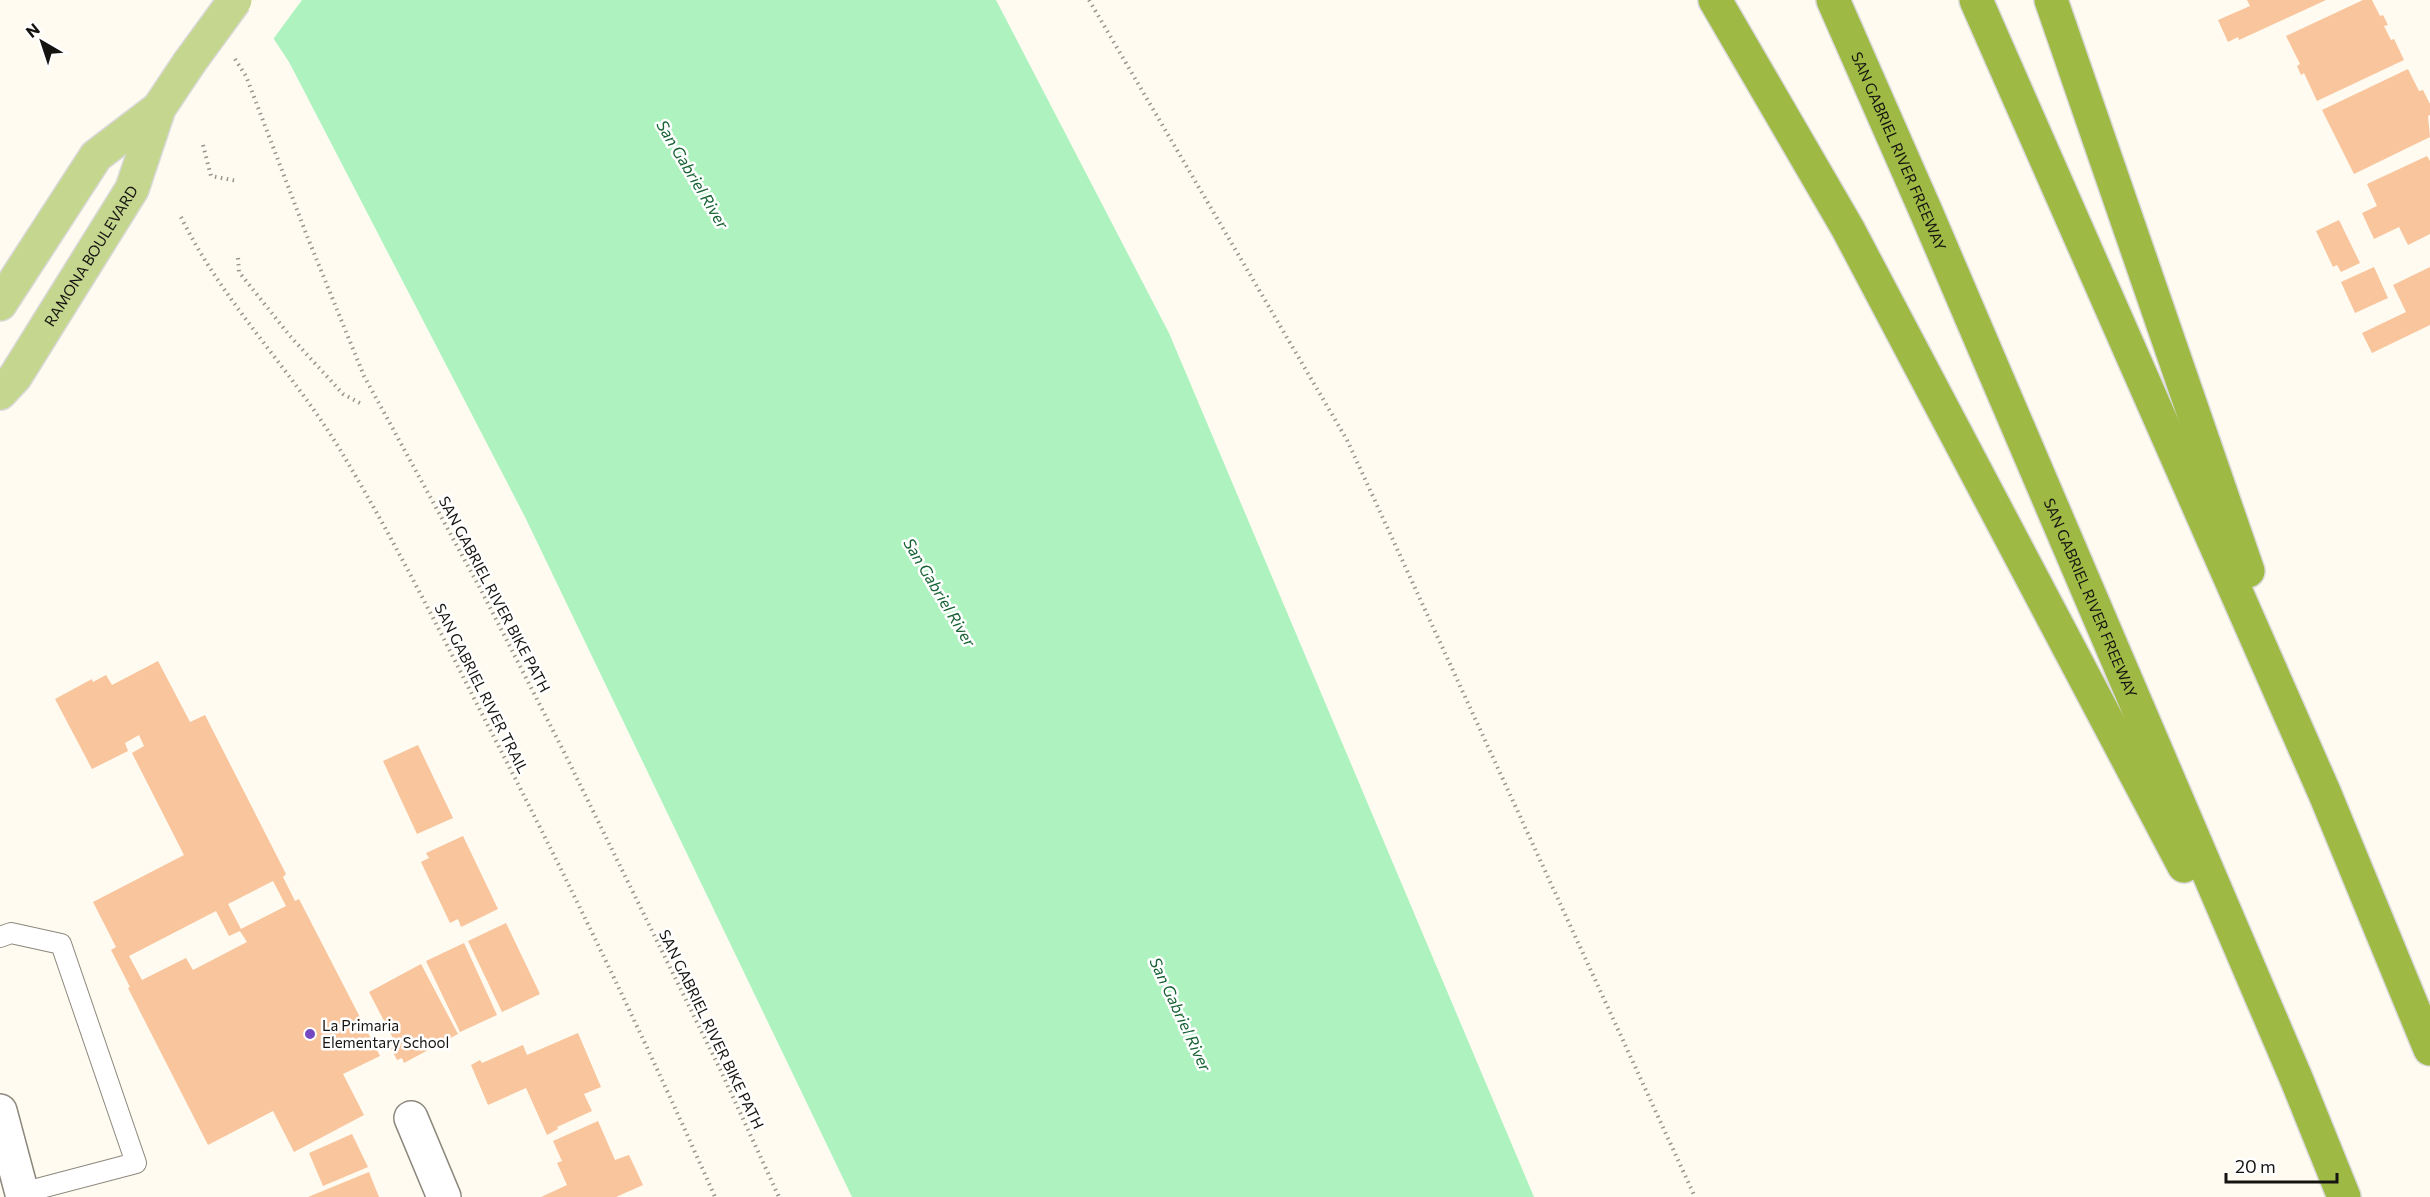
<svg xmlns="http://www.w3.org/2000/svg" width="2430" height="1197" font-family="Commissioner,sans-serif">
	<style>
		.water { fill: #aef3bf }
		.pier { fill: #fffbf1 }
		.building { fill: #f8c59d; fill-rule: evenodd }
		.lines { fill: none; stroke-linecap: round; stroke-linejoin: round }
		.lane-casing { stroke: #8d887d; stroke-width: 22 }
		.street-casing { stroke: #8d887d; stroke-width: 36 }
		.secondary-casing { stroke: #8d887d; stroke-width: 36 }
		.primary-casing { stroke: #dad9d9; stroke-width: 36 }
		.highway-casing { stroke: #dad9d9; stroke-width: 36 }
		.path { stroke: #99968f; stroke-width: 4; stroke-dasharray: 1.5 4.5; stroke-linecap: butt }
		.lane { stroke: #fff; stroke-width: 20 }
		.street { stroke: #fff; stroke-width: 33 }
		.secondary { stroke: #fff; stroke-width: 33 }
		.primary { stroke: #c5d68f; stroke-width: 33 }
		.highway { stroke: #9fba44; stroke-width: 33 }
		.primary-bridge-casing { stroke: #dad9d9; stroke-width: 36; stroke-linecap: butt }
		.primary-bridge { stroke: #c5d68f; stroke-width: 33 }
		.poi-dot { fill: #7349c2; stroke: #fff; stroke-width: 2 }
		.labels { text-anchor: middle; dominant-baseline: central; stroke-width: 5; stroke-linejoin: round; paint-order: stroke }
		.street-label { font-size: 15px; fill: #161410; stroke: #fff }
		.poi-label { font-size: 15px; fill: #161410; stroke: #fff; text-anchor: start }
		.water-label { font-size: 16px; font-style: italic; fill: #176133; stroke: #fff }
	</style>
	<rect width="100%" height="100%" fill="#fffbf1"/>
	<path class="water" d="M248 0H996L1169 333 1534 1197H852L525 517 289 62Z"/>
	<path class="pier" d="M245 0H302L271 42Z"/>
	<path class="building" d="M2247 0H2326L2239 40 2238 37 2228 42 2218 20 2250 6Z
		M2363 0H2372L2380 16 2383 15 2388 25 2384 26 2391 40 2394 39 2404 60 2317 101 2304 73 2301 75 2297 66 2300 64 2286 36Z
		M2408 69 2419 91 2423 90 2430 104V115L2428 116 2430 137 2354 174 2322 110Z
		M2427 156 2430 161V234L2408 245 2399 227 2374 239 2362 213 2377 206 2367 184Z
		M2339 220 2360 263 2341 272 2337 265 2333 267 2316 231Z
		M2374 267 2388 298 2355 313 2341 282Z
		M2430 267V325L2372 353 2362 333 2406 312 2393 285Z
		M158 661 190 722 205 715 286 874 283 877 295 901 299 899 380 1056 343 1074 364 1115 294 1152 273 1111 208 1145 128 988 130 987 111 950 116 947 93 902 184 855 132 753 144 746 139 735 125 743 128 751 92 769 55 699 92 679 93 682 106 675 112 685ZM273 881 286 906 241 929 228 904ZM216 911 229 936 240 931 247 942 193 970 186 958 142 980 129 956Z
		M418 745 453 818 417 834 383 761Z
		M463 836 498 909 461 927 458 919 450 923 421 862 429 858 426 853Z
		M506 923 540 994 502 1012 468 941Z
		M464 943 497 1015 460 1032 426 961Z
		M421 964 458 1034 404 1063 402 1058 397 1060 391 1048 397 1046 369 992Z
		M578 1033 601 1087 584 1094 592 1111 557 1127 558 1129 547 1135 526 1088 488 1105 471 1065 480 1060 482 1063 523 1045 527 1055Z
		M598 1121 615 1160 629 1155 643 1185 616 1197H541L567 1185 557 1163 562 1161 553 1141Z
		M352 1134 368 1167 323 1186 309 1153Z
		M369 1172 379 1197H308Z"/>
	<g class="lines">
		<g class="lane-casing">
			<path id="lane" d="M0 937 11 933 61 944 136 1163 22 1193"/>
		</g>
		<g class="street-casing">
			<path id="street" d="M411 1118 444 1197"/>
		</g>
		<g class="secondary-casing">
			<path id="secondary" d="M0 1111 23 1197"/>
		</g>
		<g class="primary-casing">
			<g id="primary">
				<path d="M0 304 96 156 159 108"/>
				<path id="s1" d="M0 393 15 377 132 189 159 108 189 63"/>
			</g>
		</g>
		<g class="highway-casing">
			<g id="highway">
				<path d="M1715 0 1848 229 2184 866"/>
				<path id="s2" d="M1833 0 1927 214 2296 1078 2344 1197"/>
				<path d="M1976 0 2325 794 2430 1049"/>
				<path d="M2051 0 2248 571"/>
			</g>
		</g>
		<path class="path" d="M1089 0 1347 440 1695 1197
			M235 59 246 76 307 236 364 376 480 588 565 754 720 1069 779 1197
			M203 145 211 176 237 181
			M181 217C224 305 296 374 345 458 395 542 439 629 483 716 565 874 643 1034 715 1197
			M238 258 239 272 290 336 343 394 360 403"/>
		<use href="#lane" class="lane"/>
		<use href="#street" class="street"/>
		<use href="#secondary" class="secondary"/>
		<use href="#primary" class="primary"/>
		<use href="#highway" class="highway"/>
		<g class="primary-bridge-casing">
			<path id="primary-bridge" d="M189 63 235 0"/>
		</g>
		<use href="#primary-bridge" class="primary-bridge"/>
	</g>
	<circle class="poi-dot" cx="310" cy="1034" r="6"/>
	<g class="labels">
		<g class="street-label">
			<text stroke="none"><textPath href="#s2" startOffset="165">SAN GABRIEL RIVER FREEWAY</textPath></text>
			<text stroke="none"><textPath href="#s1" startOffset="165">RAMONA BOULEVARD</textPath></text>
			<text transform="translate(495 594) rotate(62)">SAN GABRIEL RIVER BIKE PATH</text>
			<text stroke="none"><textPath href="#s2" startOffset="651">SAN GABRIEL RIVER FREEWAY</textPath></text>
			<text transform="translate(482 688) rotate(63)">SAN GABRIEL RIVER TRAIL</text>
			<text transform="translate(712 1029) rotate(64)">SAN GABRIEL RIVER BIKE PATH</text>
		</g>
		<g class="poi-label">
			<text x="322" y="1025">La Primaria<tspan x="322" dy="17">Elementary School</tspan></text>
		</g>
		<g class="water-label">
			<text transform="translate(693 174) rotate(59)">San Gabriel River</text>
			<text transform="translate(940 592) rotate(59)">San Gabriel River</text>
			<text transform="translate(1181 1014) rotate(65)">San Gabriel River</text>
		</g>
	</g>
	<g transform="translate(42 42) rotate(321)" stroke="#ffffff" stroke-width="4.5" paint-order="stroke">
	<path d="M0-4.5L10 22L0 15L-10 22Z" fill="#161410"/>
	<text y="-9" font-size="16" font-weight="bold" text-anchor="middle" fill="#161410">N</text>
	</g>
	<path d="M2226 1173v9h111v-9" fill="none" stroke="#161410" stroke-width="3"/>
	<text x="2235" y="1173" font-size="18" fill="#161410" stroke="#ffffff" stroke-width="4.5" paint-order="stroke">20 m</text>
</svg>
